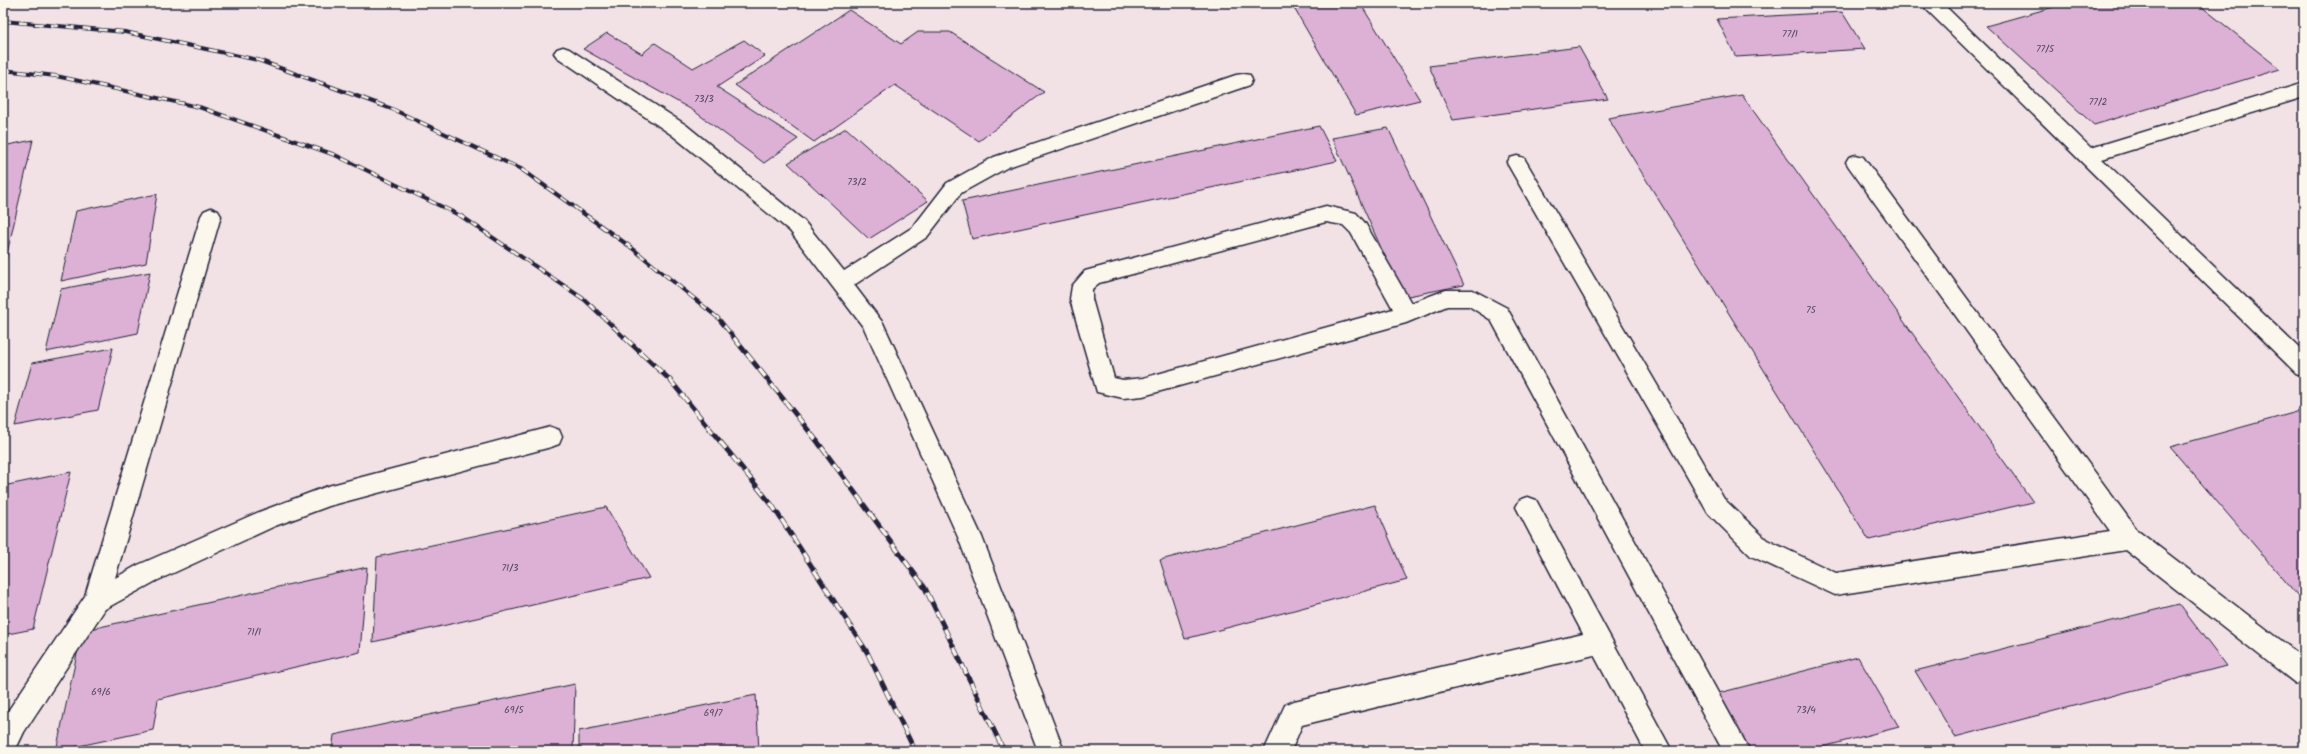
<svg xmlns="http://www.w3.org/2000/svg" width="2307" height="754" font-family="Kalam,sans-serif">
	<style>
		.building { fill: #dcb1d5; stroke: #22223b }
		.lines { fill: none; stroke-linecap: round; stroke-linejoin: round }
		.service-casing { stroke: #22223b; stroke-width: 3 }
		.service { fill: #fbf7ec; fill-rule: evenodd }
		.rail-far1-casing { stroke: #22223b; stroke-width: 4 }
		.rail-casing { stroke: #22223b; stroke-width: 5 }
		.rail-far1 { stroke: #fbf7ec; stroke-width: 2.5; stroke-dasharray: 8; stroke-linecap: butt }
		.rail { stroke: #fbf7ec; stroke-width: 3.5; stroke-dasharray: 10; stroke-linecap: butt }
		.labels { text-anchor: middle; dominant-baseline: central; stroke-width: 4; stroke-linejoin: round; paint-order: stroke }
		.number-label { font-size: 10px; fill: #504662 }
	</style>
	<rect width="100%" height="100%" fill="#f2e2e5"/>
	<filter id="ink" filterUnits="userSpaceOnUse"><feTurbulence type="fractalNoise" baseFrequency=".025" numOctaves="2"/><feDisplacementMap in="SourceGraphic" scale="8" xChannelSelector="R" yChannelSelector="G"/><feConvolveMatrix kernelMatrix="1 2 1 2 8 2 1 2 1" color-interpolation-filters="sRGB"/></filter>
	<g filter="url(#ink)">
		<path class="building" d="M925 3H953L926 6Z
			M1291 3H1360L1420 100 1356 115Z
			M2068 3H2197L2280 69 2094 125 1986 26Z
			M849 10 901 44 918 32H950L1044 92 979 141 895 85 814 142 735 85Z
			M1842 12 1865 49 1736 57 1717 19Z
			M607 33 642 54 655 43 693 68 744 40 765 56 717 87 798 139 764 163 694 111 583 49Z
			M1579 47 1608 99 1453 120 1429 66Z
			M1742 95 2033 502 1869 540 1608 118Z
			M1319 126 1337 161 972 239 962 201Z
			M846 128 928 201 869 239 788 163Z
			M1388 128 1464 285 1403 297 1332 138Z
			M33 140 3 271V146Z
			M157 194 146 263 61 281 76 211Z
			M150 272 138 333 46 352 61 289Z
			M113 348 98 410 15 426 32 363Z
			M2304 410V603L2170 447Z
			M71 472 33 629 3 635V486Z
			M1375 505 1407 580 1185 639 1160 560Z
			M606 507 649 578 373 642 377 557Z
			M367 567 360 652 158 699 153 730 56 751 82 631Z
			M2179 604 2226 666 1955 737 1915 671Z
			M1858 657 1899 727 1807 751H1745L1715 694Z
			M575 684 573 751H332L334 735Z
			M756 695 759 751H579V731Z"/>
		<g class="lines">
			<g class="service-casing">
				<path id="service" d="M1924 3H1942L2091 148 2304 83V97L2102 159 2304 353V376L2296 373 1926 9Z
					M563 47 569 49 686 125 804 221 844 271 913 227 947 183 994 157 1236 75 1243 74 1250 75 1252 80 1250 85 1008 167 961 193 927 237 854 285 883 323 982 537 1064 751H1038L958 537 864 328 790 231 672 135 557 57 554 53 557 49Z
					M1856 155 1863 157 2138 531 2304 658V686L2295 683 2126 550 1835 595 1751 556 1708 513 1507 163 1510 158 1517 156 1524 158 1724 499 1767 540 1836 573 2110 531 1849 167 1846 162 1849 157Z
					M1326 206 1356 213 1365 223 1411 303 1446 290H1473L1507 308 1750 751H1723L1491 320 1469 306H1447L1406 323 1143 396 1123 398 1097 392 1070 299 1072 286 1085 271ZM1326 222 1343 225 1351 233 1393 309 1143 378 1123 380 1114 378 1092 299V289L1099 283Z
					M211 208 218 211 221 216 115 578 138 565 259 512 328 486 551 427 559 430 562 437 559 444 551 447 329 506 275 526 156 581 105 609 24 732 15 751H3V719L6 714 85 596 201 216 204 211Z
					M1528 497 1536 500 1672 751H1645L1594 655 1302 725 1291 751H1264L1285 705 1294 701 1583 634 1516 507 1520 500Z"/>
			</g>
			<use href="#service" class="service"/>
			<g class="rail-far1-casing">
				<path id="rail-far1" d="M3 21 125 32 258 60 392 109 521 169 632 248 718 318 735 339
					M3 70 56 76 199 107 335 155 461 216 585 300 626 339"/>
			</g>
			<g class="rail-casing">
				<path id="rail" d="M625 338 670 380 772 505 867 652 915 751
					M734 338 817 441 925 588 1004 751"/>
			</g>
			<use href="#rail-far1" class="rail-far1"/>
			<use href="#rail" class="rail"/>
		</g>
	</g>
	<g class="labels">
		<g class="number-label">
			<text x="1790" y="34">77/1</text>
			<text x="2045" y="49">77/5</text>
			<text x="704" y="99">73/3</text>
			<text x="2098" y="102">77/2</text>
			<text x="857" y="182">73/2</text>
			<text x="1811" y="310">75</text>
			<text x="510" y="568">71/3</text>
			<text x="254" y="632">71/1</text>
			<text x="101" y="692">69/6</text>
			<text x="514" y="710">69/5</text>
			<text x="1806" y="710">73/4</text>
			<text x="713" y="713">69/7</text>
		</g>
	</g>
	<rect width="2307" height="754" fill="none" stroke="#fbf7ec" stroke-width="16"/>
	<rect x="8" y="8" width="2291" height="738" fill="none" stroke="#22223b" stroke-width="1.5" filter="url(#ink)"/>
</svg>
